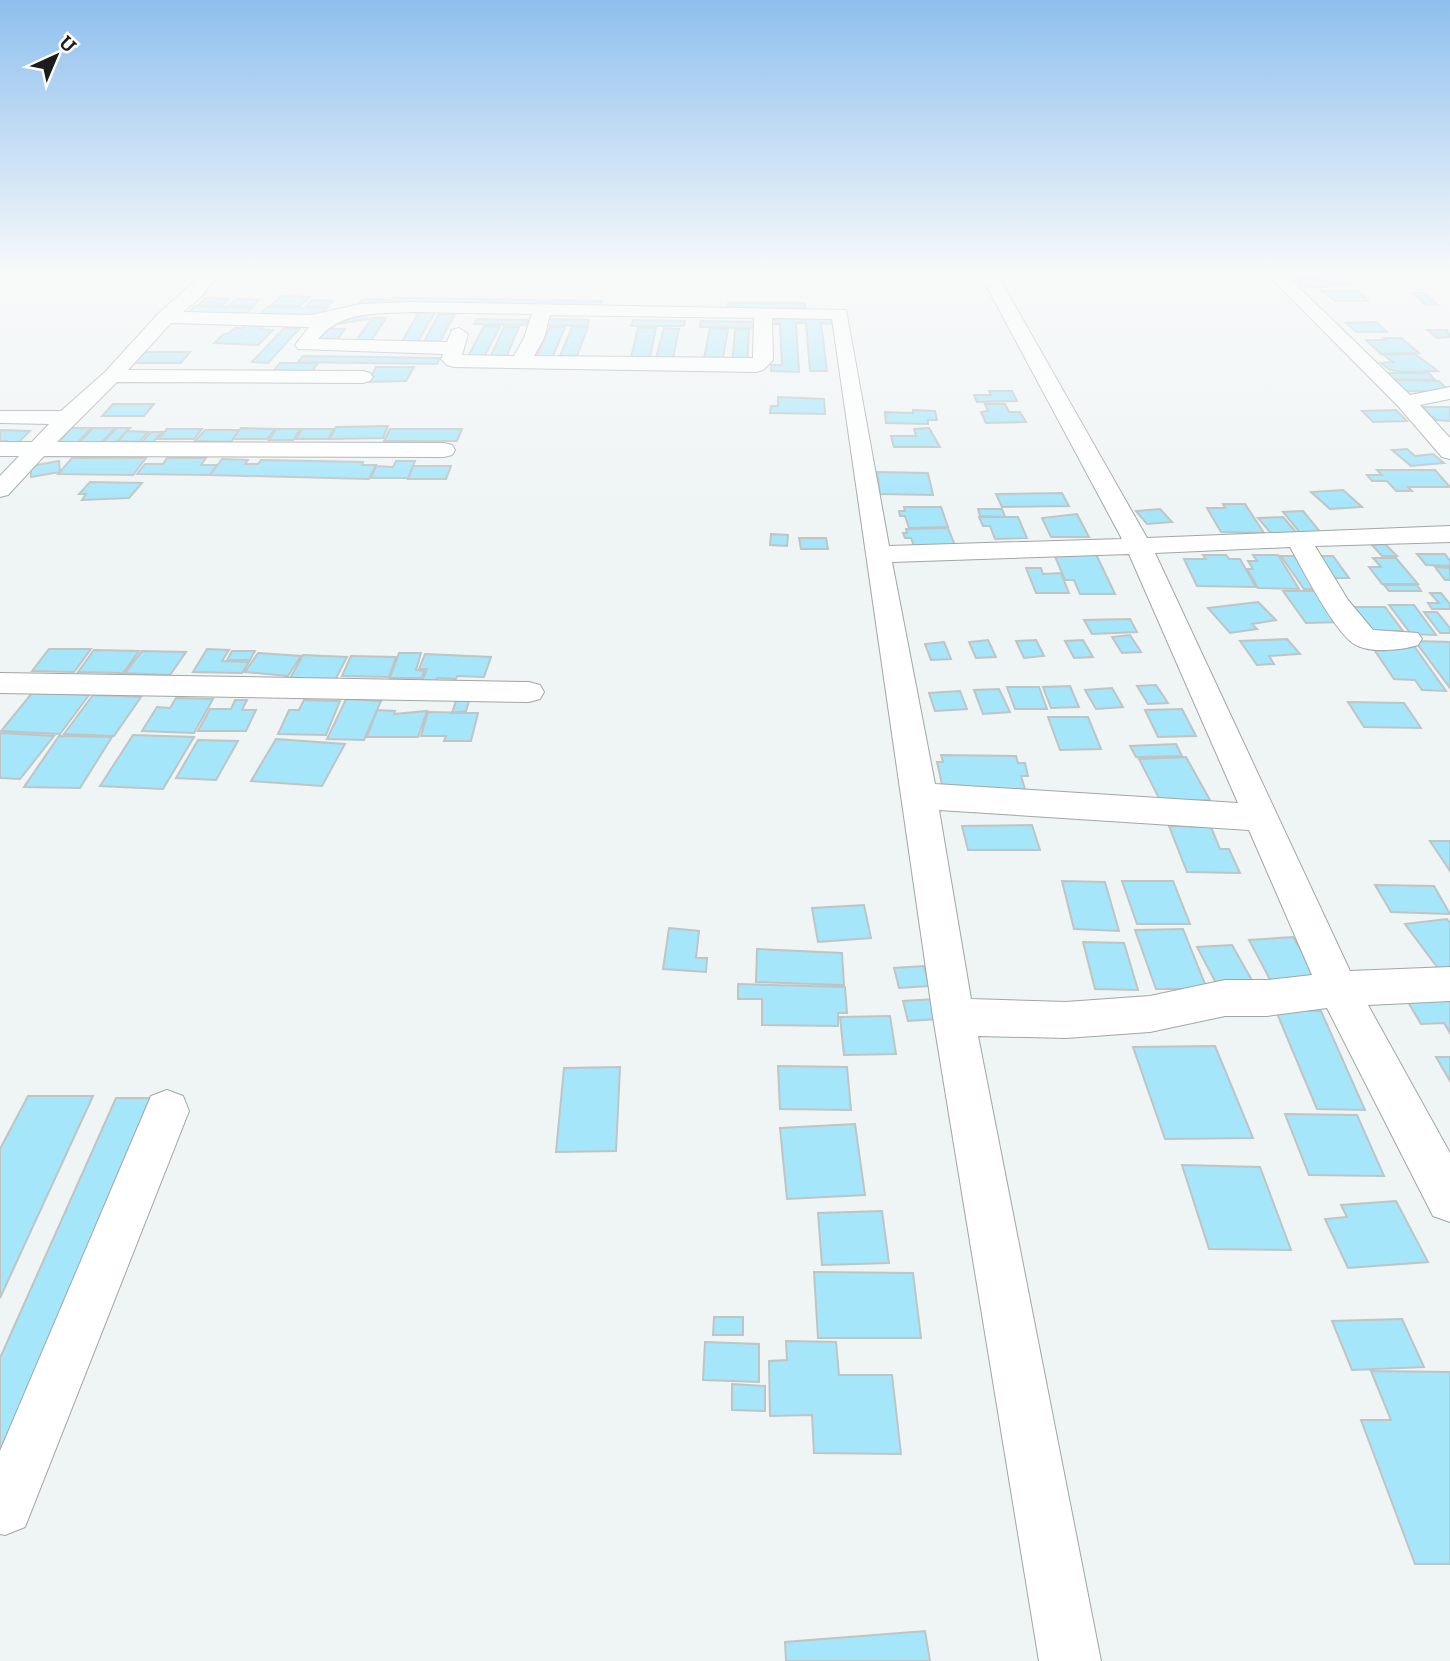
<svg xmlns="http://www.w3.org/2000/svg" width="1450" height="1661" font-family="Bitter,serif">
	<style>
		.building { fill: #a6e6fa; stroke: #bfc4c5; stroke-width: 2 }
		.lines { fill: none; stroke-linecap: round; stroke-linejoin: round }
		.minor-casing { stroke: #a1a6a6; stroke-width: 2 }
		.minor { fill: #fff; fill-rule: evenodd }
	</style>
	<rect width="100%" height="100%" fill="#eff4f4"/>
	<path class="building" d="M1344 276 1353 284H1331L1322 277Z
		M1297 278H1317L1328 287H1307L1299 284 1296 281H1300Z
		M1322 291H1358L1368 301H1336Z
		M1413 293H1424L1438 305H1426Z
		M281 296 309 297 300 306 272 305Z
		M206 298 229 299 222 306 198 305Z
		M394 298 602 301 600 307 390 304Z
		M236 299 259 300 252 306 229 305Z
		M363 299 391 300 385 307 356 306Z
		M312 300 333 301 327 307 306 306Z
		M728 303H805V309L727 308Z
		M195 306 252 308 245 315 187 314Z
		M267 307 327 308 319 318H256Z
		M419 312H435L416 345H400Z
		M364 313 368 319 338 324 335 318Z
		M439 314H455L437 347H421Z
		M776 316 833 317V324L821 323 827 371H810L806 323H796L799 372 771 371V365H782L780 324H769V320H776Z
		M372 318H386L367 347H352Z
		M477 319 528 320 526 325 474 324Z
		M542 319 589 320 587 326 540 325Z
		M633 320 685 321 684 326H631Z
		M701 321 754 322 753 328 700 327Z
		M1376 322 1387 332H1357L1346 323Z
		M248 323 266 324 260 329 273 330 258 345 214 343 224 334H228L235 328H243Z
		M484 326 500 327 482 361 466 360Z
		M504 327H519L505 360H489Z
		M550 327H565L551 361 535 360Z
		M572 327H588L575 361H558Z
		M284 328H300L268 363 252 362Z
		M320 328 345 329 333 345 315 344 321 338H312Z
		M638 328H656L649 362H630Z
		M664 328 679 329 672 363 655 362Z
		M710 328 728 329 722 364 703 363Z
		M735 329H749L747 365H732Z
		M1427 330H1447L1450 337 1437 338Z
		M1384 338H1401L1419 353 1381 354 1366 340H1386Z
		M143 352H190L181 363H133Z
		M1415 354 1438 371 1404 372 1390 370 1381 363 1393 362 1383 355Z
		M303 356 440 358 437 364 298 362Z
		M280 363H318L311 373H272Z
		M376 367H414L406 381 368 382Z
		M1385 373H1429L1435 380 1391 379Z
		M1394 380 1439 381 1450 392 1405 391Z
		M989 391H1012L1017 401 977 402 974 395H991Z
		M778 397 824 399 825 414 770 413 771 406H778Z
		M113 404H154L144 416H102Z
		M985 404H1005L1009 412H1020L1026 422 986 423 981 412 988 411Z
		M1422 407H1450V421L1436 420Z
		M913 410 935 411 937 420H928V424L886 423 885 412 913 413Z
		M1396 410 1407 421 1373 422 1362 411Z
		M388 426 383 438 330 439 336 427Z
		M71 428H91L78 442H59Z
		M93 428H115L100 444H78Z
		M117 428H130L115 443H102Z
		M241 428 275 429 267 439H233Z
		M929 428 940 447H894L891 436H916L914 429Z
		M167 429H202L194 439H158Z
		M276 429H300L293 440H269Z
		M302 429H334L328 439H296Z
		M390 429H462L457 441H384Z
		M0 430 30 431 17 444H3L6 441H0Z
		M205 430H239L231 442 195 441Z
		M127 431 148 432 139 442 118 441Z
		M151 432H162L153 442H142Z
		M1407 449 1415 456 1433 454 1444 463 1411 466 1392 450Z
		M72 458H146L133 475 58 474Z
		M167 458H206L201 465H217L210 475 137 474 145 464H163Z
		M222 459 248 460 245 464H258L261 460 363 462 362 465H376L369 479 210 475Z
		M59 461 60 472 31 477V466Z
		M396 461H415L408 478H371L376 466 393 467Z
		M413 466H451L446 479H408Z
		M1377 470H1435L1450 487H1408L1412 491H1396L1387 481H1372L1367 475H1382Z
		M877 472 928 473 933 495 880 494Z
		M90 482 142 483 129 498 82 500 86 494H79Z
		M1343 490 1362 507 1330 509 1311 492Z
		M1062 493 1069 506 1002 507 996 494Z
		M1223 504H1245L1264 533 1221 532 1207 508H1225Z
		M904 507H941L948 527 909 528 905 516H900L899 511H905Z
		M978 509H1002L1005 517 980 516Z
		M1160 509 1172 522 1147 524 1136 511Z
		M1303 511 1321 533 1301 534 1283 512Z
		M1077 514 1089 537H1051L1042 518Z
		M979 517H1018L1027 538 995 539 990 526H983Z
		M1283 517 1300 537 1275 538 1258 518Z
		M948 528 956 548 915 549 911 538H905L903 533H907L906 529Z
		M771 534 788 535 787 546 770 545Z
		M799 538H826L828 549H801Z
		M1385 544 1397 556H1382L1372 545Z
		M1054 554H1096L1115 594H1080L1074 580H1065Z
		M1417 554H1445L1450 561V566L1426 565Z
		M1203 555H1226L1229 559H1240L1256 587 1197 586 1184 559H1206Z
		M1253 555H1278L1299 589 1258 588 1247 569H1253L1248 561H1257Z
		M1281 556H1296L1319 589H1304Z
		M1309 556H1333L1349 578H1324Z
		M1373 558H1396L1418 584H1382L1369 567H1381Z
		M1435 567 1450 568V580H1445Z
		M1026 568H1041L1043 574 1061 573 1069 593H1036Z
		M1384 585H1417L1421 591H1389Z
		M1283 591H1318L1343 622 1306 623Z
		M1430 593H1441L1450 604V609H1432L1428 603H1439Z
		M1258 602 1276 620 1252 624 1257 629 1230 633 1208 608Z
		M1389 605H1414L1436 635 1411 634Z
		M1349 607H1385L1403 631H1366Z
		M1424 612H1437L1450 628V633H1440Z
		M1130 619 1137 632 1092 634 1084 620Z
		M1130 635 1141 652 1122 653 1112 637Z
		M1287 639 1300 654 1269 656 1274 664 1257 665 1240 641Z
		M988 640 996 657 976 658 969 642Z
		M1036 640 1044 656 1024 658 1016 641Z
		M1083 640 1093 657 1074 658 1065 641Z
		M1415 641 1450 642V688Z
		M944 642 951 659 931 660 925 644Z
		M1371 645 1414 646 1446 691 1422 690 1415 680 1394 679Z
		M49 649H91L74 672 32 671Z
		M207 649 229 650 222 661 249 662 242 673 193 672Z
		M94 650 139 651 123 673 78 672Z
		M142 651 186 652 170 675 125 673Z
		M232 651H255L250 660H227Z
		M258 653 301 656 288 676 245 672Z
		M399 653H421L416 670 424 671 422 678H390Z
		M425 654 491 657 484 677 457 676 456 679 437 678 436 682 422 681 427 669H419Z
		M303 655 347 657 332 686 287 684Z
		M351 656 396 657 389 677 342 676Z
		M1156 685 1168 703 1148 704 1137 686Z
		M1070 686 1079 707 1051 708 1043 687Z
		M1007 687H1039L1047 709H1015Z
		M1112 688 1123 707 1096 709 1085 690Z
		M999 689 1010 712 983 714 974 690Z
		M960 691 967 709 935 711 929 693Z
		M32 693 89 695 60 734 1 731Z
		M93 695 141 697 114 736 64 734Z
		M176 698 213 699 194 733 142 731 157 707 170 708Z
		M346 699 381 701 364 740 327 739Z
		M235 700H247L242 710H256L246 731H198L210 709H231Z
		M304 700 340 701 326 735 278 734 289 710H299Z
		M456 701H469L466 711 452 713Z
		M1348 702 1404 703 1421 728 1364 727Z
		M1182 709 1196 736 1158 737 1145 710Z
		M377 710 395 711 394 714 427 711 418 737H367Z
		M428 712 478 713 471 741H444L446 736H421Z
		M1048 717H1088L1101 749 1060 750Z
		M0 734 1 733 54 736 20 779 0 778Z
		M133 735 194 737 163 789 100 786Z
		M59 736 112 737 80 788 24 787Z
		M276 739 345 744 322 786 251 781Z
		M198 740 238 741 216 780 176 778Z
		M1176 744 1182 756 1136 757 1130 746Z
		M941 755 1016 756 1018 763H1025L1028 776H1021L1025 789H943L937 762H943Z
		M1186 757 1210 800 1161 802 1139 759Z
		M1032 825 1040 850H968L962 826Z
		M1169 826 1211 827 1220 849H1229L1240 873 1187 872Z
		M1430 841H1450V871Z
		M1062 881 1105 882 1119 931 1074 929Z
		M1122 881H1173L1190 924H1137Z
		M1375 885 1434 886 1450 914 1391 912Z
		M864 905 871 938 818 942 812 908Z
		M1447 919 1450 923V969L1440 971 1405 924Z
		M669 928 699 931 696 958H707L706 972 663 969Z
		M1183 929 1207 989H1156L1135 930Z
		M1293 937 1322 986 1275 989 1249 940Z
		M1083 942 1124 943 1138 990 1095 989Z
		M1232 945 1254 984 1218 987 1197 947Z
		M757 949 842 953 844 985 756 982Z
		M924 966 929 986 899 988 894 968Z
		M738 984 845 987 847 1013H838V1026L762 1025V999H738Z
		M1450 995V1033L1444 1023 1421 1024 1405 997Z
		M935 999 940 1019 908 1021 903 1001Z
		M1276 1011H1321L1365 1110 1317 1109Z
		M890 1016 896 1054 844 1055 840 1017Z
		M1215 1046 1253 1138 1165 1139 1133 1047Z
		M1436 1057H1450V1081Z
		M778 1066 847 1067 851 1110 780 1109Z
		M620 1067 616 1151 556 1152 564 1068Z
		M28 1096H93L0 1298V1149Z
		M116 1098H183L0 1488V1358Z
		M1285 1114 1357 1115 1384 1176 1309 1175Z
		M855 1124 865 1195 787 1199 780 1128Z
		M1182 1165 1260 1167 1291 1250 1209 1249Z
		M1396 1201 1428 1262 1348 1268 1325 1219 1347 1217 1341 1205Z
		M882 1211 889 1263 822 1265 818 1213Z
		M814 1272 913 1273 921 1338H818Z
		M714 1317H743V1335H713Z
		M1402 1319 1424 1367 1352 1370 1332 1321Z
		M786 1341 836 1342 839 1375H892L901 1454 814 1453 812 1415 770 1416 769 1361 787 1360Z
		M705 1342 759 1344V1382L703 1380Z
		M1371 1371 1450 1372V1564H1415L1361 1420H1391Z
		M732 1384 765 1386V1411L732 1410Z
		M925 1631 930 1661H786L785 1642Z"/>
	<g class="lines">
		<g class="minor-casing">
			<path id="minor" d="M203 274H220L201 297 183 312 311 315 361 304 412 302 846 310 889 546 1122 539 980 274H997L1147 538 1450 526V542L1315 546 1348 600 1373 630 1418 633 1422 639 1418 645C1402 650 1373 653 1358 646 1337 638 1302 568 1290 547L1155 553 1350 971 1450 967V1001L1368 1005 1450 1153V1222L1433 1216 1327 1008 1267 1016H1225L1150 1032 1066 1038 978 1036 1101 1661H1039L933 1017 832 319 772 318 773 360 763 370 756 372 454 367 447 365 441 359 443 354 298 349 295 345 309 327 171 323 128 370 363 371 370 373 373 377 370 381 363 383 117 382 57 442 444 443 452 445 455 450 452 455 444 457 44 456 8 495 0 497V476L19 456H0V442H32L49 424 0 423V411H61L105 372 159 313ZM412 312 532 314 524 338 514 356 462 355 468 334 459 328 452 330 447 342 318 339C342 310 377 314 412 312ZM550 315 754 318 753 358 534 356 544 338ZM1129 554 1238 803 935 784 892 562ZM939 810 1249 830 1312 975 1267 980H1225L1150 996 1066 1002 971 999Z
				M1267 274H1285L1410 395 1450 387V399L1420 405 1450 438V459L1442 457 1398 406Z
				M0 673 529 682 540 685 544 692 540 699 529 702 0 693Z
				M167 1090 183 1096 189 1111 25 1527 5 1535 0 1534V1451L151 1096Z"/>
		</g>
		<use href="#minor" class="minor"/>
	</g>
	<linearGradient id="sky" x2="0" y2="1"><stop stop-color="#8ebfee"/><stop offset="0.54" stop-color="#f8fafa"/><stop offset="1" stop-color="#f8fafa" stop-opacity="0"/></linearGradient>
	<rect width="1450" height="507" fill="url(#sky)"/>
	<g transform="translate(56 56) rotate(44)" stroke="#ffffff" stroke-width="5" paint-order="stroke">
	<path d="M0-5L12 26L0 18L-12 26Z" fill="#1b1d1d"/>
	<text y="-10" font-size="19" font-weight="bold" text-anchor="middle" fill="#1b1d1d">U</text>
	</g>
</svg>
